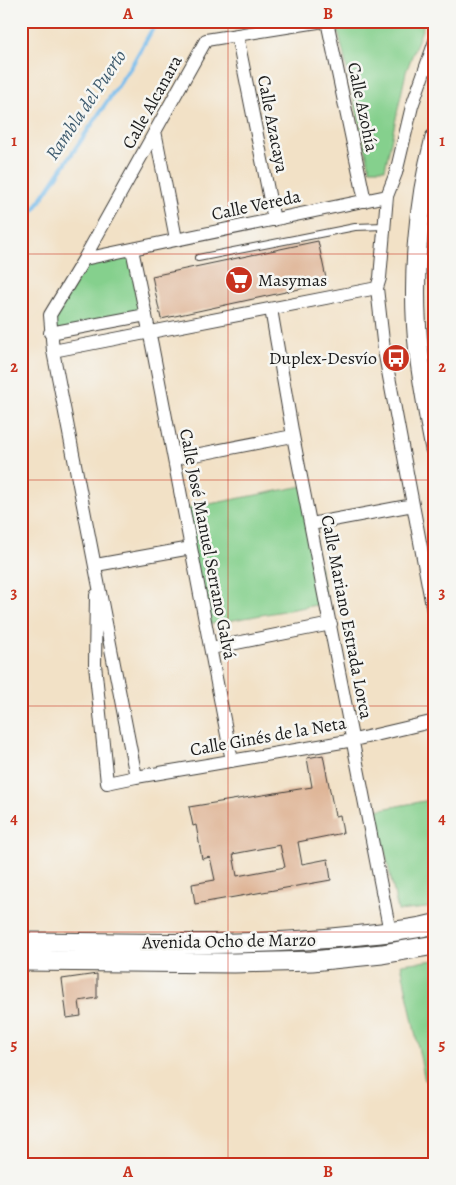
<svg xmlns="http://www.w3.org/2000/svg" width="456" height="1185" font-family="Alegreya,serif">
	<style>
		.green { fill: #85d08d; stroke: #507654 }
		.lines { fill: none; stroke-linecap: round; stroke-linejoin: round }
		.stream { stroke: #74bbec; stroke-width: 4.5 }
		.building { fill: #dfb597; fill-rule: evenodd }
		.lane-casing { stroke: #3c3a36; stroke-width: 8 }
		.street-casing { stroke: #3c3a36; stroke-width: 14 }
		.primary-casing { stroke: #3c3a36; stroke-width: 21 }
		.lane { stroke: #fff; stroke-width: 6 }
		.street { stroke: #fff; stroke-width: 12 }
		.primary { stroke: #fff; stroke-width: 19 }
		.grid { fill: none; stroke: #c8321e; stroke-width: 1; stroke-opacity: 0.55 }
		.labels { text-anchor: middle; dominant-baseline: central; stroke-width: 5; stroke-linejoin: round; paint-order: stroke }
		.street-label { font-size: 18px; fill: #1c1c1c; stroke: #f6f6f2 }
		.poi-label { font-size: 18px; fill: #1c1c1c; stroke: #f6f6f2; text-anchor: start }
		.water-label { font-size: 19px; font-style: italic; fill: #3f5c6f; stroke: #f6f6f2 }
		.neatline { fill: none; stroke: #c8321e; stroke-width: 2 }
		.grid-label { font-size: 16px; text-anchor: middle; font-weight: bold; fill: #c8321e }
	</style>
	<rect width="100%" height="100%" fill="#f6f6f2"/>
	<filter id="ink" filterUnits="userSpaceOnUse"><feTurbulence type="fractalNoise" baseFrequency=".02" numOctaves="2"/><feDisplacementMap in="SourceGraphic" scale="10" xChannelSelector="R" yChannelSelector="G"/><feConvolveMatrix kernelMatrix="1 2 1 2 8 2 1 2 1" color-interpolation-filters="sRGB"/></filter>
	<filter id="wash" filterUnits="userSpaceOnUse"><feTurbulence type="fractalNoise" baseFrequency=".0096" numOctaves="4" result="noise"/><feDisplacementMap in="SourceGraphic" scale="20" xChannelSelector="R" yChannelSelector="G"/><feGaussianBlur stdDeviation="1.12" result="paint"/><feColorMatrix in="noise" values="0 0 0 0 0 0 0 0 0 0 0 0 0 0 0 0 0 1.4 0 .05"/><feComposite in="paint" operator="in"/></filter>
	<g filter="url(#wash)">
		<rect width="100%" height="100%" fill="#f2e1c6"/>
		<path class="green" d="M336 21H423V27L406 72 385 169H370Z
			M132 249 146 315 50 333V315L84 259Z
			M303 486 327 603 206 625 184 509Z
			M435 799V907L398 911 376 810Z
			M435 960V1082L425 1081 401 964Z"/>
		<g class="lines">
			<path class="stream" d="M21 229 132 65 157 21"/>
		</g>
		<g id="blocks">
			<path class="building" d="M318 241 327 283 161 319 152 276Z
				M323 755 335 816 340 815 343 833 298 842 302 864 328 859 331 880 195 904 192 884 215 880 210 857 202 859 196 825 193 826 189 807 312 787 307 758ZM280 845 285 867 237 876 233 854Z
				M97 974V998L79 1001 81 1016 67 1018 62 979Z"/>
		</g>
	</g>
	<g filter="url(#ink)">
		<use href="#blocks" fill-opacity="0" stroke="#3c3a36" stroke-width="1"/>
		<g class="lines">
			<g class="lane-casing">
				<path id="lane" d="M198 258 355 227 385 226"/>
			</g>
			<g class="street-casing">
				<path id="street" d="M327 21 365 201
					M237 35 274 220
					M435 41 412 106 396 173 387 196 380 278 377 288 384 350 435 622
					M155 131 176 239
					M132 249 152 345 232 761
					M84 259 387 196
					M271 309 293 436 390 932
					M50 333 146 315
					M53 351 377 288
					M174 459 293 436
					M311 524 413 505
					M96 572V565L191 548
					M96 595 95 664 107 783 136 777 354 740 435 721
					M211 648 331 624
					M136 777 53 351 50 315 84 259 206 40 324 21"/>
			</g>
			<g class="primary-casing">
				<path id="primary" d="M435 138C417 204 411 286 419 354 423 386 429 418 435 449
					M21 942C131 942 243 948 352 936 379 933 408 931 435 924
					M21 961 234 963 312 961 382 954 435 945"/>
			</g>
			<use href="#lane" class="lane"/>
			<use href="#street" class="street"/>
			<use href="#primary" class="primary"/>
		</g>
	</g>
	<path class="grid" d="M228 21V1164M21 254H435M21 480H435M21 706H435M21 932H435"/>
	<defs>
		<g id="supermarket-disc" transform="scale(1.4375)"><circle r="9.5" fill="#c8321e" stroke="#f6f6f2"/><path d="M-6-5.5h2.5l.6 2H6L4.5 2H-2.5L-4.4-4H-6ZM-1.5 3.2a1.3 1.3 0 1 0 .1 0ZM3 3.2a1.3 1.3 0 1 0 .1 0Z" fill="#fff"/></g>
		<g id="bus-disc" transform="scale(1.4375)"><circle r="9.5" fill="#c8321e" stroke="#f6f6f2"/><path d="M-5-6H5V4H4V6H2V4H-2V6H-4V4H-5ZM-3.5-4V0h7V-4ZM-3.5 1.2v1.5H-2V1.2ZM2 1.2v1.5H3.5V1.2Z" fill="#fff"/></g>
	</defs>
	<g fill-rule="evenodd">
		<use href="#supermarket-disc" x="239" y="280"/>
		<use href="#bus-disc" x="396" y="358"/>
	</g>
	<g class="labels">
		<g class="street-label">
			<text transform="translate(152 102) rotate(-61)">Calle Alcanara</text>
			<text transform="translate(363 107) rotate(78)">Calle Azohía</text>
			<text transform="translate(273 124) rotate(79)">Calle Azacaya</text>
			<text transform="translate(256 205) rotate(-12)">Calle Vereda</text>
			<text transform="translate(208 544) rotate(79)">Calle José Manuel Serrano Galvá</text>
			<text transform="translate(347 617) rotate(79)">Calle Mariano Estrada Lorca</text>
			<text transform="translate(268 736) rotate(-10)">Calle Ginés de la Neta</text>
			<text transform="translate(229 941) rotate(-1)">Avenida Ocho de Marzo</text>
		</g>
		<g class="poi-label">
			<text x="258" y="280">Masymas</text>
			<text x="377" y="358" text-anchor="end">Duplex-Desvío</text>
		</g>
		<g class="water-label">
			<text transform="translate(86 105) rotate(-56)">Rambla del Puerto</text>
		</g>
	</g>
	<rect width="456" height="1185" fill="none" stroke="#f6f6f2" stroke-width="55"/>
	<rect x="28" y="28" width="400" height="1130" class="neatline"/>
	<g class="grid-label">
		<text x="128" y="19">A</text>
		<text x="328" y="19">B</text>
		<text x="14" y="146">1</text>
		<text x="442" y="146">1</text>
		<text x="14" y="372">2</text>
		<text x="442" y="372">2</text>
		<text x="14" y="598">3</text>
		<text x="442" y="598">3</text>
		<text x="14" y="824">4</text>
		<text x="442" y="824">4</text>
		<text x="14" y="1050">5</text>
		<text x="442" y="1050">5</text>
		<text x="128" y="1177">A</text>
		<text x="328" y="1177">B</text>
	</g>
</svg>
